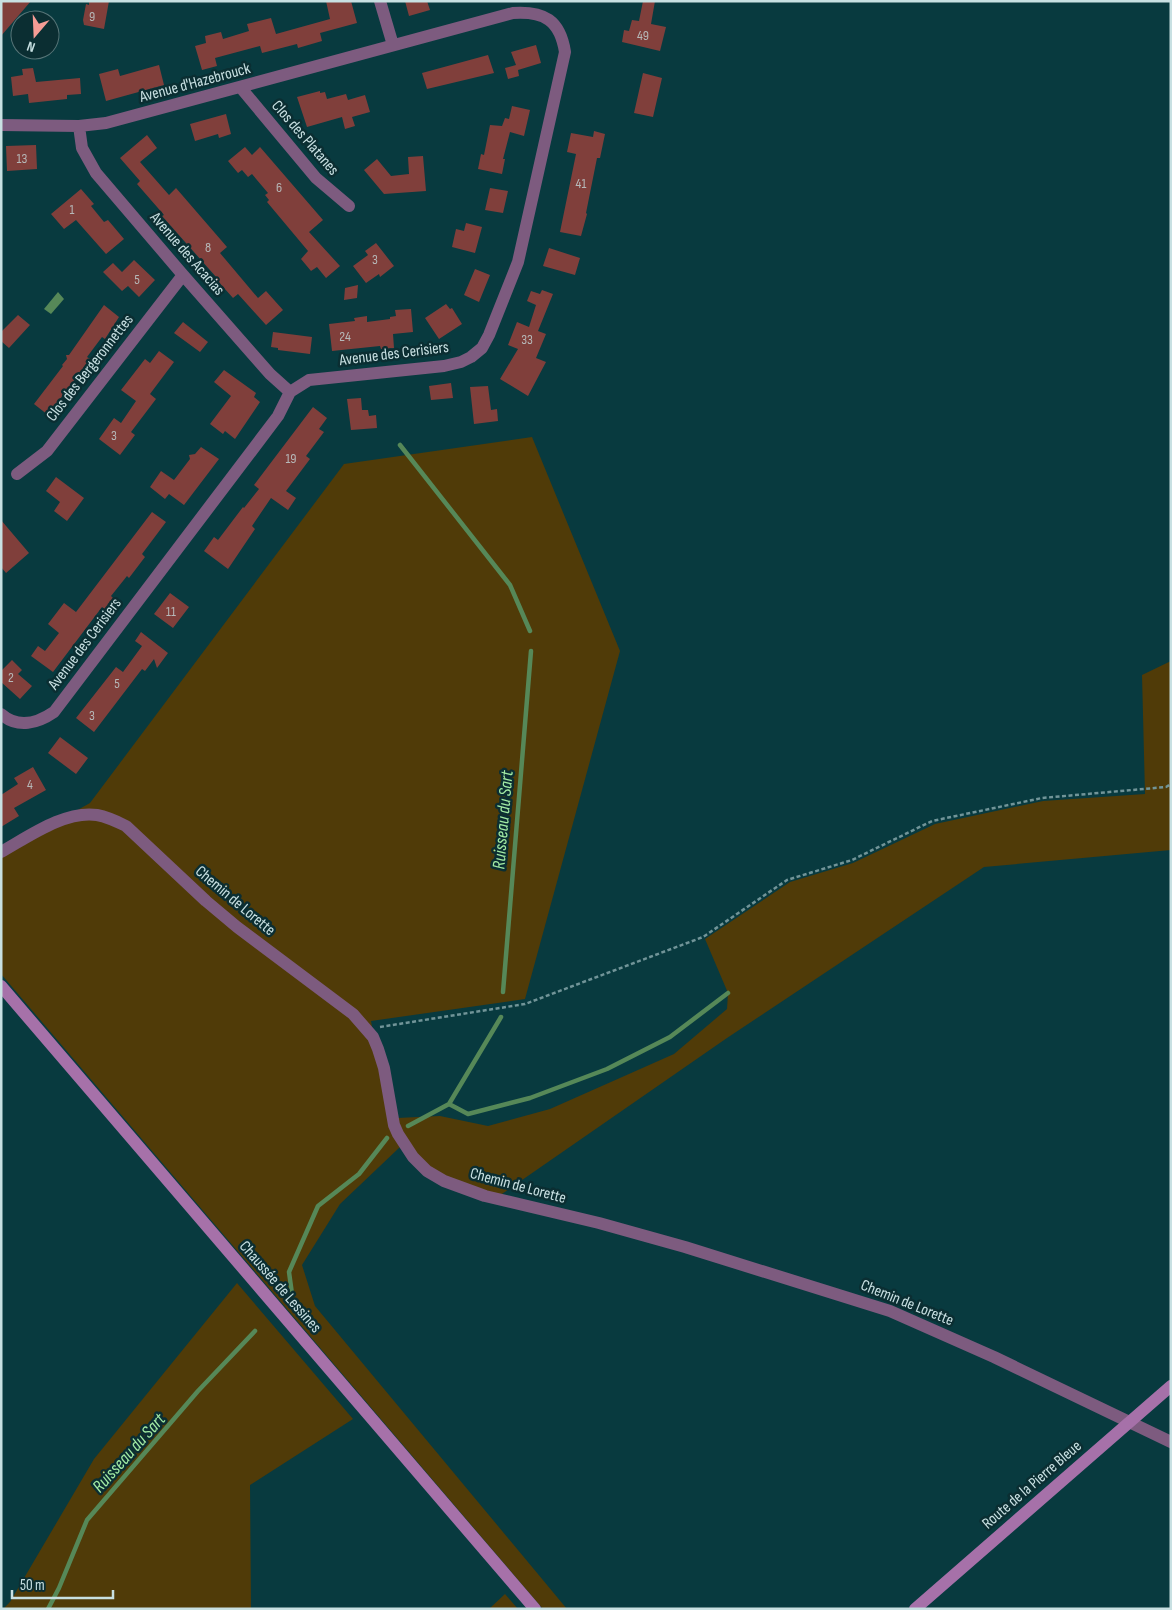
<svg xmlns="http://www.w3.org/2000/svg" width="1172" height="1610" font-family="'Sofia Sans Condensed',sans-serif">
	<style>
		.green { fill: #503b08 }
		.water { fill: #568858 }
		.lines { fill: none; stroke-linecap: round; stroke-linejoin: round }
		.stream { stroke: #568858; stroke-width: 4.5 }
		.building { fill: #803f3b }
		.path { stroke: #719498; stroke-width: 2.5; stroke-dasharray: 4 2.5; stroke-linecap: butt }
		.minor { stroke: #7d5b7f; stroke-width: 12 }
		.secondary { stroke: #a671a9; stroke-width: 12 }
		.labels { text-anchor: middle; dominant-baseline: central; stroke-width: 5; stroke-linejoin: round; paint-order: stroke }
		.number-label { font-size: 14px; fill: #b6b8b8 }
		.street-label { font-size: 16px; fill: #c8e0e2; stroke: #0b2e32 }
		.water-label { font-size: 18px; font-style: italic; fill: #a3eba4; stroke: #0b2e32 }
	</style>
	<rect width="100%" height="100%" fill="#083a3f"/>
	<path class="green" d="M532 437 620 651 525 999 371 1021 389 1119 400 1147 340 1204 302 1265 315 1306 567 1609H543L1 974V853L90 803 344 464Z
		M1171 661V850L984 867 727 1038 499 1196 439 1175 407 1144 397 1118 440 1116 488 1126 550 1109 674 1054 727 1009 728 993 705 939 790 882 853 863 935 824 1043 801 1145 794 1142 675Z
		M237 1283 353 1419 250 1485 251 1609H3L10 1602 94 1459Z
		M505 1594 518 1609H489Z"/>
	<path class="water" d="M58 292 64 299 51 314 44 309Z"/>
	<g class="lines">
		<path class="stream" d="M400 445 510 585 530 631
			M503 992 531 651
			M449 1104 468 1114 530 1098 607 1069 670 1037 728 993
			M408 1126 449 1104 501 1017
			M292 1294 289 1272 318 1206 359 1174 387 1138
			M48 1609 59 1588 87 1520 198 1391 255 1331"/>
	</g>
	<path class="building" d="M1 1H31L1 36Z
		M89 1H109L104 29 84 25 83 20 86 4 89 5Z
		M326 1H351L357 23 320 33 322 41 298 48 297 44 262 53 260 46 215 58 217 66 202 70 195 46 206 43 205 36 221 32 223 39 249 31 247 24 271 18 276 34 330 19Z
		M405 1H427L430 10 409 16Z
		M643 1H655L651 24 666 27 660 51 622 42 624 30 629 31 632 20 639 21Z
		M536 45 541 63 518 70 519 76 508 79 505 68 516 65 511 52Z
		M488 55 494 73 427 89 422 73Z
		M159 65 164 85 106 101 99 74 118 69 120 76Z
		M33 68 36 82 80 78 81 94 67 95V99L29 103 28 94 13 96 11 77 23 75 22 69Z
		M643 73 662 78 653 117 634 113Z
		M320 91V93L325 92 327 99 346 94 348 100 365 95 370 112 352 117 355 126 345 129 342 117 307 127 297 97Z
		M512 106 530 110 524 136 510 132 503 159H505L502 174 478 169 481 154 484 155 490 125 502 126 505 118 509 119Z
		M226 114 231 134 219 138 218 134 195 141 190 124Z
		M594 131 605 134 600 158H597L586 213 587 214 581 236 560 232 576 154 567 152 571 133 593 137Z
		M147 135 157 148 140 162 169 195 176 188 227 247 220 253 258 298 266 291 283 310 266 325 238 294 233 298 216 279 217 278 162 216 164 215 137 184 140 181 120 158Z
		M36 145 37 169 7 171 6 146Z
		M245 147 252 155 260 147 323 220 309 232 340 266 326 278 317 267 311 271 301 259 308 251 267 202 269 200 265 195 268 193 252 174 248 177 242 170 238 173 228 161Z
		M423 156 426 191 384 194 364 170 377 159 391 176 409 174 408 157Z
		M490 188 508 191 503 213 485 210Z
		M81 189 94 204 91 206 104 222 108 220 124 239 106 254 76 220 64 229 51 214Z
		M466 223 482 227 475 253 452 247 456 229 464 231Z
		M376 243 394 266 380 277 379 274 366 283 353 266 368 255 365 251Z
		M549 248 580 258 575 275 543 266Z
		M134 260 155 280 139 297 128 286 122 291 103 272 113 263 122 272Z
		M475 269 490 275 479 302 464 295Z
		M358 285 357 298 344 300 345 288Z
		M542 290 553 294 538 331 546 334 536 358 546 362 528 396 500 379 518 349 508 345 517 322 529 327 536 305 527 301 531 291 540 294Z
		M446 304 450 309 452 308 462 324 439 339 425 318Z
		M104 305 119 317 105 339 102 337 87 357 90 359 48 415 34 404 63 366 62 365 67 359 66 355H69Z
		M411 309 413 332 393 334 394 348 381 349 380 346 332 351 329 324 355 321 354 318 367 316V322L390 319V317L396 316 395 310Z
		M18 315 30 325 9 348 1 341V332Z
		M183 322 208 342 200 352 174 333Z
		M273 332 312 337 310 354 278 350V348L271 347Z
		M159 351 174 362 150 394 156 399 131 432 135 435 120 455 99 439 114 418 121 423 136 401 121 390 145 359 150 363Z
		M224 370 256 393 254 397 260 402 235 439 225 431 223 434 210 424 231 396 214 382Z
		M451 383 453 398 431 400 429 386Z
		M488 386 491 410 497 409 498 421 474 424 470 387Z
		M361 398 362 410H368L369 416 376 415 377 428 351 430 347 399Z
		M313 407 327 418 319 429 324 432 306 456 310 459 286 491 296 498 288 510 271 498 252 526 255 529 228 569 204 551 214 537 218 540 243 507 244 508 259 489 254 485Z
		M201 447 219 459 184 505 169 494 165 499 150 487 161 471 174 480 190 459 189 455 195 454Z
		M56 477 84 498 67 521 54 511 60 502 46 491Z
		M152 512 166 522 142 554 145 557 129 578 127 576 111 596 113 598 105 609 102 607 53 672 31 656 38 646 45 651 59 633 48 624 64 603 76 612Z
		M1 520 29 553 6 573 1 567Z
		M170 593 189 607 173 628 154 614Z
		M141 632 168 653 157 668 154 659 145 671 142 669 94 732 76 718 116 667 123 672 142 646 135 641Z
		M12 660 22 670 18 674 32 686 20 699 1 682V671Z
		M60 737 88 758 76 774 48 753Z
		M33 767 46 790 14 808 19 816 1 827V795L18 784 14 778Z"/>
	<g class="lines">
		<path class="path" d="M380 1027 525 1004 703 937 787 880 852 860 932 821 1042 798 1166 787 1171 784"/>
		<path class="minor" d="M380 1 393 45
			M241 88 316 178 349 206
			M1 125 79 126 106 123 513 13C544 11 560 20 565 52L518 262 489 335 482 348 471 357 461 362 444 366 309 380 290 392 278 416 54 712C38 723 18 729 1 714
			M79 126 82 148 96 173 183 275 270 374 290 392
			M17 474 47 451 183 275
			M1 852C28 837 65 810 97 815 108 817 116 821 126 826L206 901 237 927 353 1014 373 1037 378 1049 384 1068 394 1125 398 1134 413 1157 427 1171 444 1181 485 1196 599 1223 685 1247 890 1311 994 1357 1171 1442"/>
		<path class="secondary" d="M1 986 535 1609
			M915 1609 1171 1386"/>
	</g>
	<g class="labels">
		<g class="number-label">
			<text x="92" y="16">9</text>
			<text x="643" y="35">49</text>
			<text x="22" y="158">13</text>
			<text x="581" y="183">41</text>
			<text x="279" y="187">6</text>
			<text x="72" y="209">1</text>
			<text x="208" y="247">8</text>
			<text x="375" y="259">3</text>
			<text x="137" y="279">5</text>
			<text x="345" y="336">24</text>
			<text x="527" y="339">33</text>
			<text x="114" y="435">3</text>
			<text x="291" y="458">19</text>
			<text x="171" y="611">11</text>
			<text x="11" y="677">2</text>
			<text x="117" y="683">5</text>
			<text x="92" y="715">3</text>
			<text x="30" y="784">4</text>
		</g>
		<g class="street-label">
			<text transform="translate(195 83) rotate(-15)">Avenue d'Hazebrouck</text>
			<text transform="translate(305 138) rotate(49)">Clos des Platanes</text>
			<text transform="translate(187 254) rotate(49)">Avenue des Acacias</text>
			<text transform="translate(394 354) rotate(-7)">Avenue des Cerisiers</text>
			<text transform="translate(90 368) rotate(-52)">Clos des Bergeronnettes</text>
			<text transform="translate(85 644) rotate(-53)">Avenue des Cerisiers</text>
			<text transform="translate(235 901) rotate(40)">Chemin de Lorette</text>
			<text transform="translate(518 1186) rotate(15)">Chemin de Lorette</text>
			<text transform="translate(280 1287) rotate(49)">Chaussée de Lessines</text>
			<text transform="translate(907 1303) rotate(22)">Chemin de Lorette</text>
			<text transform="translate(1032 1485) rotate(-41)">Route de la Pierre Bleue</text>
		</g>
		<g class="water-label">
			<text transform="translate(503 820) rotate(-85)">Ruisseau du Sart</text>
			<text transform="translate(129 1453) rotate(-48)">Ruisseau du Sart</text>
		</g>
	</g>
	<rect width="1172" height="1610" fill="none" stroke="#c8e0e2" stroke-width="5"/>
	<g transform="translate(35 35) rotate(199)"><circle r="24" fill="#0b2e32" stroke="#577578"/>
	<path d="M0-4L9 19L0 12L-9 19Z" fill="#f59c95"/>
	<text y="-8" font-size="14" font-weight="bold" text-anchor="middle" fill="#c8e0e2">N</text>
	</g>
	<path d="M12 1590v8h101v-8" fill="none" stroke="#c8e0e2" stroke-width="2.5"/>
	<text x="20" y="1590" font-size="15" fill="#c8e0e2" stroke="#0b2e32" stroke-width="4" paint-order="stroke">50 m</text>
</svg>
